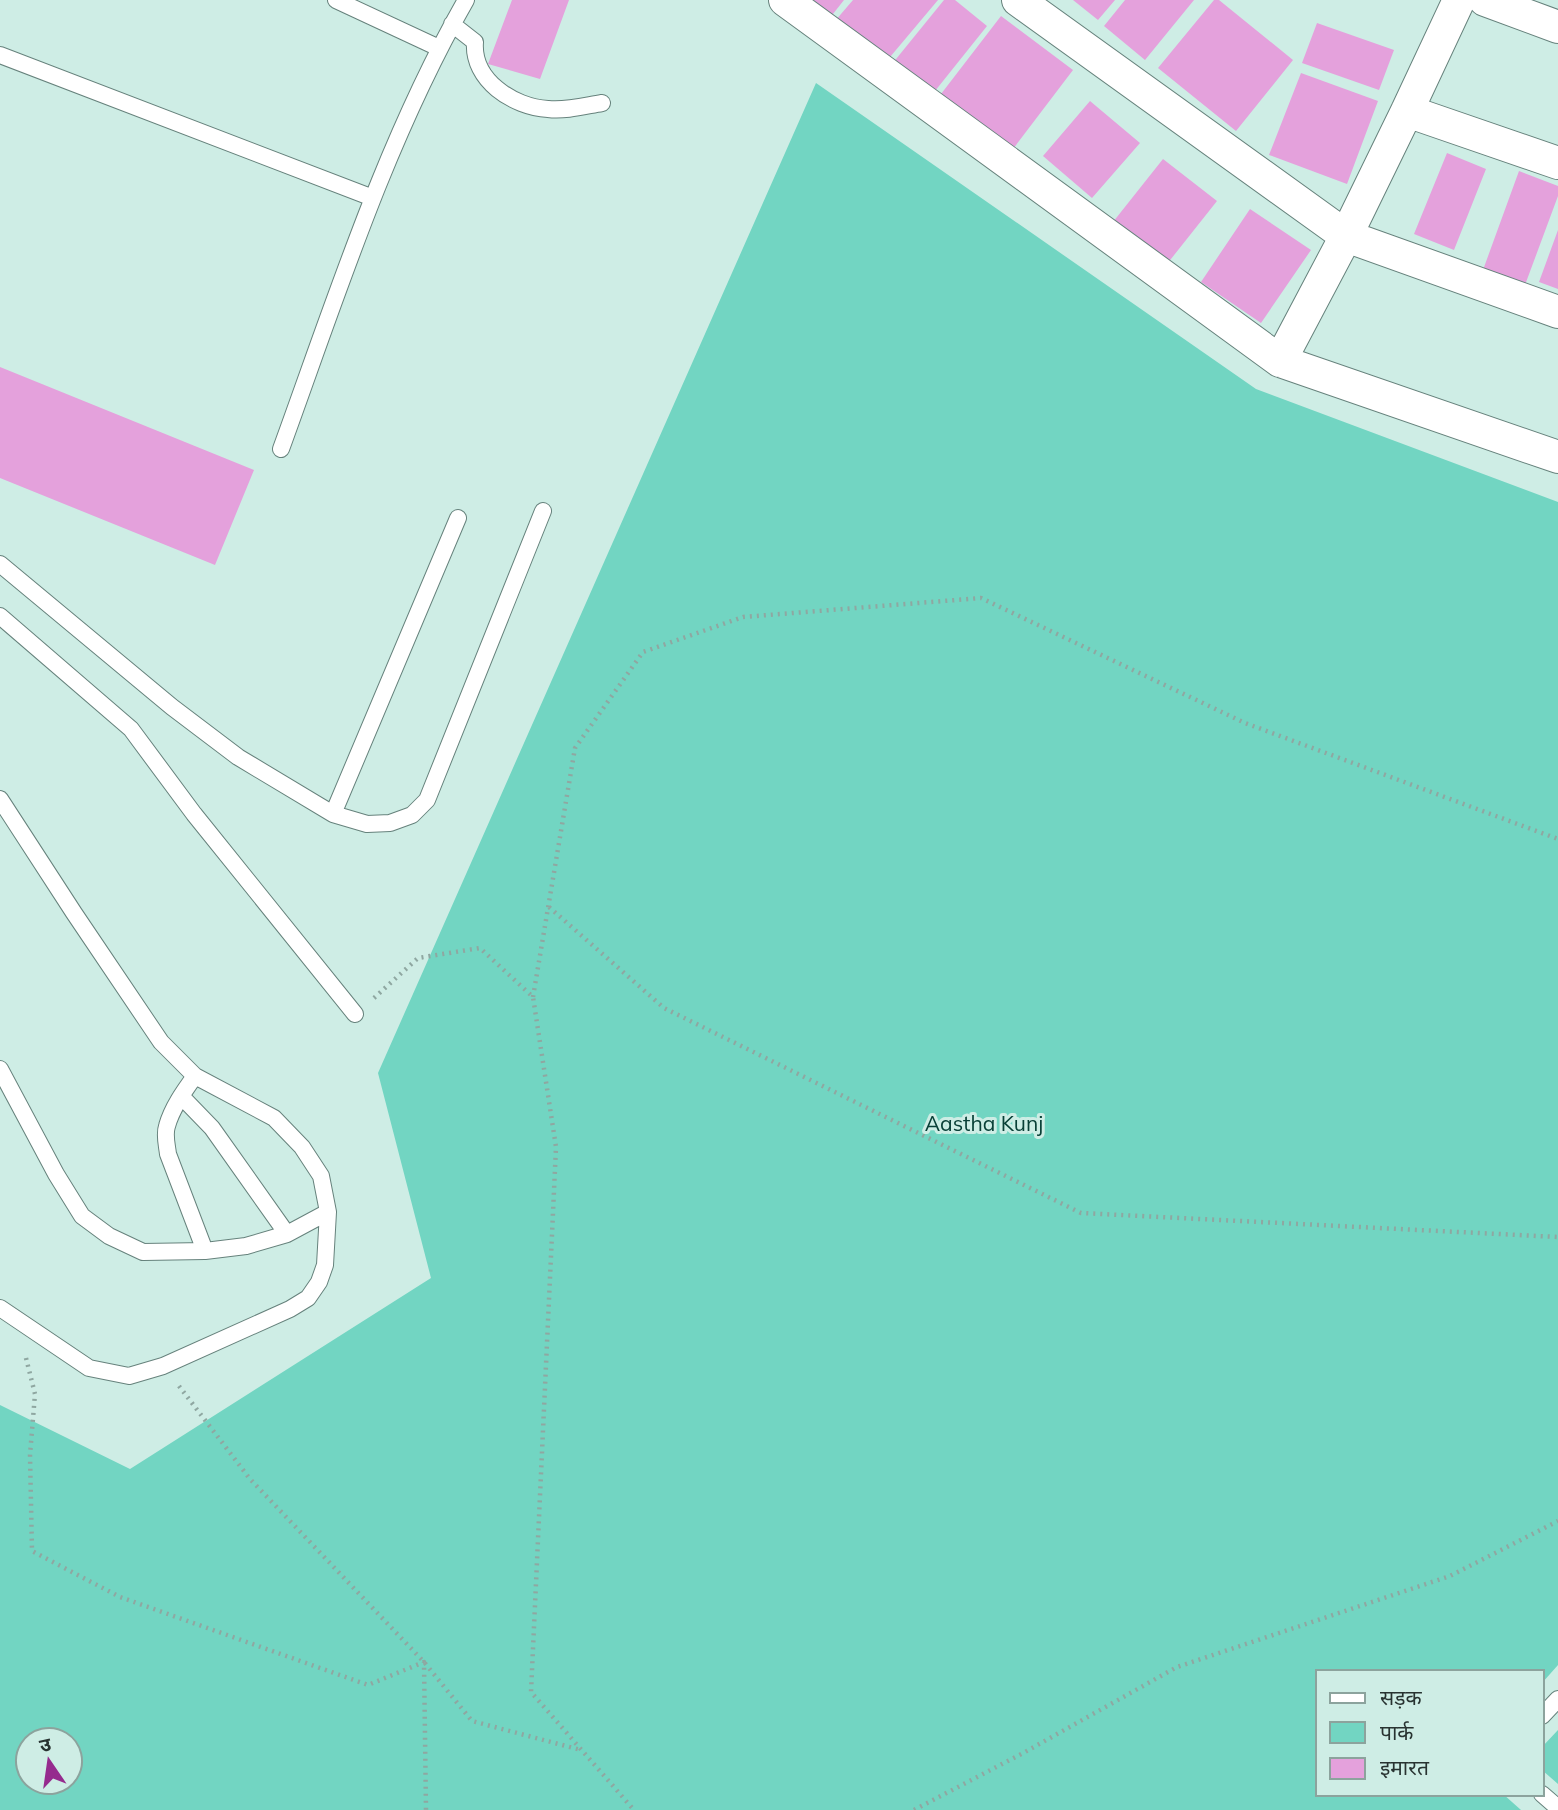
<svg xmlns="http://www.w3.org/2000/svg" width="1558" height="1810" font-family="Mulish,'Noto Sans Devanagari',sans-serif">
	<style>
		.green { fill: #72d5c2; fill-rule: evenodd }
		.building { fill: #e4a1dc }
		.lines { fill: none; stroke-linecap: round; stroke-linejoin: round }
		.lane-casing { stroke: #66827c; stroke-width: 18 }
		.street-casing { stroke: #66827c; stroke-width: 34 }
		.path { stroke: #8fa7a1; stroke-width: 4.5; stroke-dasharray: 2 5; stroke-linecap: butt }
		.lane { stroke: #fff; stroke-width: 16 }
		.street { stroke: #fff; stroke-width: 32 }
		.labels { text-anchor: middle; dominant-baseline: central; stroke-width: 6; stroke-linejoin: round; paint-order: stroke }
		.park-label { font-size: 21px; fill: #094037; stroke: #ceede5 }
	</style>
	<rect width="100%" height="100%" fill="#ceede5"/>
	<path class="green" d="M816 83 1256 389 1558 502V1665L1542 1683V1672H1318V1794H1503L1521 1810H0V1405L130 1469 431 1278 378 1073ZM28 1740H70V1782H28Z
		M1558 1730V1784L1542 1770V1747Z"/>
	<path class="building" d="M512 0H569L540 79 488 64Z
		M805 0H844L829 19Z
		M853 0H938L885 63 835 21Z
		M944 0H955L987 26 931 96 892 64Z
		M1073 0H1115L1098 20Z
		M1125 0H1194L1145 60 1104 26Z
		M1214 0H1219L1293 60 1236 131 1158 68Z
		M1001 16 1073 70 1013 149 941 94Z
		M1317 23 1394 50 1379 90 1302 63Z
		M1301 73 1378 101 1347 184 1269 155Z
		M1090 101 1140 143 1092 198 1043 156Z
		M1447 153 1486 169 1454 250 1414 234Z
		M1163 159 1217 201 1167 264 1113 222Z
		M1519 171 1558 186V196L1525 285 1483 270Z
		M1250 209 1311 250 1261 323 1201 282Z
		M1558 230V289L1539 282Z
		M0 367 254 470 215 565 0 478Z"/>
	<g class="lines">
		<g class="lane-casing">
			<path id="lane" d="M336 0 439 48
				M452 24 475 42C472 80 513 107 548 109 566 111 584 106 602 103
				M0 55 373 198
				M281 449C336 298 386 140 466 0
				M0 564 172 707 238 757 333 814 367 824 390 823 412 815 427 800 543 511
				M0 616 131 729 194 814 355 1014
				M0 799 74 913 161 1042 195 1076 274 1118 302 1147 321 1176 328 1212 325 1265 319 1282 308 1298 290 1309 163 1366 129 1376 89 1368 0 1308
				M333 814 458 518
				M0 1069 56 1174 82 1216 109 1236 143 1252 205 1251 246 1246 287 1234 328 1212
				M195 1076C184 1091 172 1108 167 1126 164 1135 167 1145 168 1154L205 1251
				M181 1096 212 1128 287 1234
				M1542 1716 1558 1699
				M1542 1794 1558 1808"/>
		</g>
		<g class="street-casing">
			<path id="street" d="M785 0 1280 361 1558 457
				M1018 0 1346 236 1558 312
				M1485 0 1558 27
				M1407 111 1558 163
				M1280 361 1346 236 1407 111 1459 0"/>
		</g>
		<path class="path" d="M549 907 664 1008 1081 1213 1558 1237
			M533 997 575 748 643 652 743 617 981 598 1245 723 1558 839
			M374 998 418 958 480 948 533 997 556 1147 531 1692 634 1810
			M26 1358 35 1394 30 1455 32 1551 120 1597 368 1685 424 1662 426 1810
			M179 1386 250 1479 424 1662 472 1721 581 1750
			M914 1810 1025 1752 1177 1667 1450 1576 1558 1521"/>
		<use href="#lane" class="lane"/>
		<use href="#street" class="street"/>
	</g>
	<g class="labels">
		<g class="park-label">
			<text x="984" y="1123">Aastha Kunj</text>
		</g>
	</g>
	<rect x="1316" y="1670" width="228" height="126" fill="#ceede5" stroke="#8ca39d" stroke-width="2"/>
	<rect x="1330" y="1693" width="35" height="10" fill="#ffffff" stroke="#8ca39d" stroke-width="2"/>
	<text x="1380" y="1705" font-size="21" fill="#283331">सड़क</text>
	<rect x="1330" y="1722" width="35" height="21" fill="#72d5c2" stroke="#8ca39d" stroke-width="2"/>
	<text x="1380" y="1740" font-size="21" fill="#283331">पार्क</text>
	<rect x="1330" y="1758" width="35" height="21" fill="#e4a1dc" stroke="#8ca39d" stroke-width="2"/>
	<text x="1380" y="1775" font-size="21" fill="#283331">इमारत</text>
	<g transform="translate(49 1761) rotate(347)"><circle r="33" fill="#ceede5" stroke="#8ca39d" stroke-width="2"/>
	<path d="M0-5L12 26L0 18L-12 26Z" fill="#952b8e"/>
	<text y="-10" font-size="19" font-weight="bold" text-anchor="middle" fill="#283331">उ</text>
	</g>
</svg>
